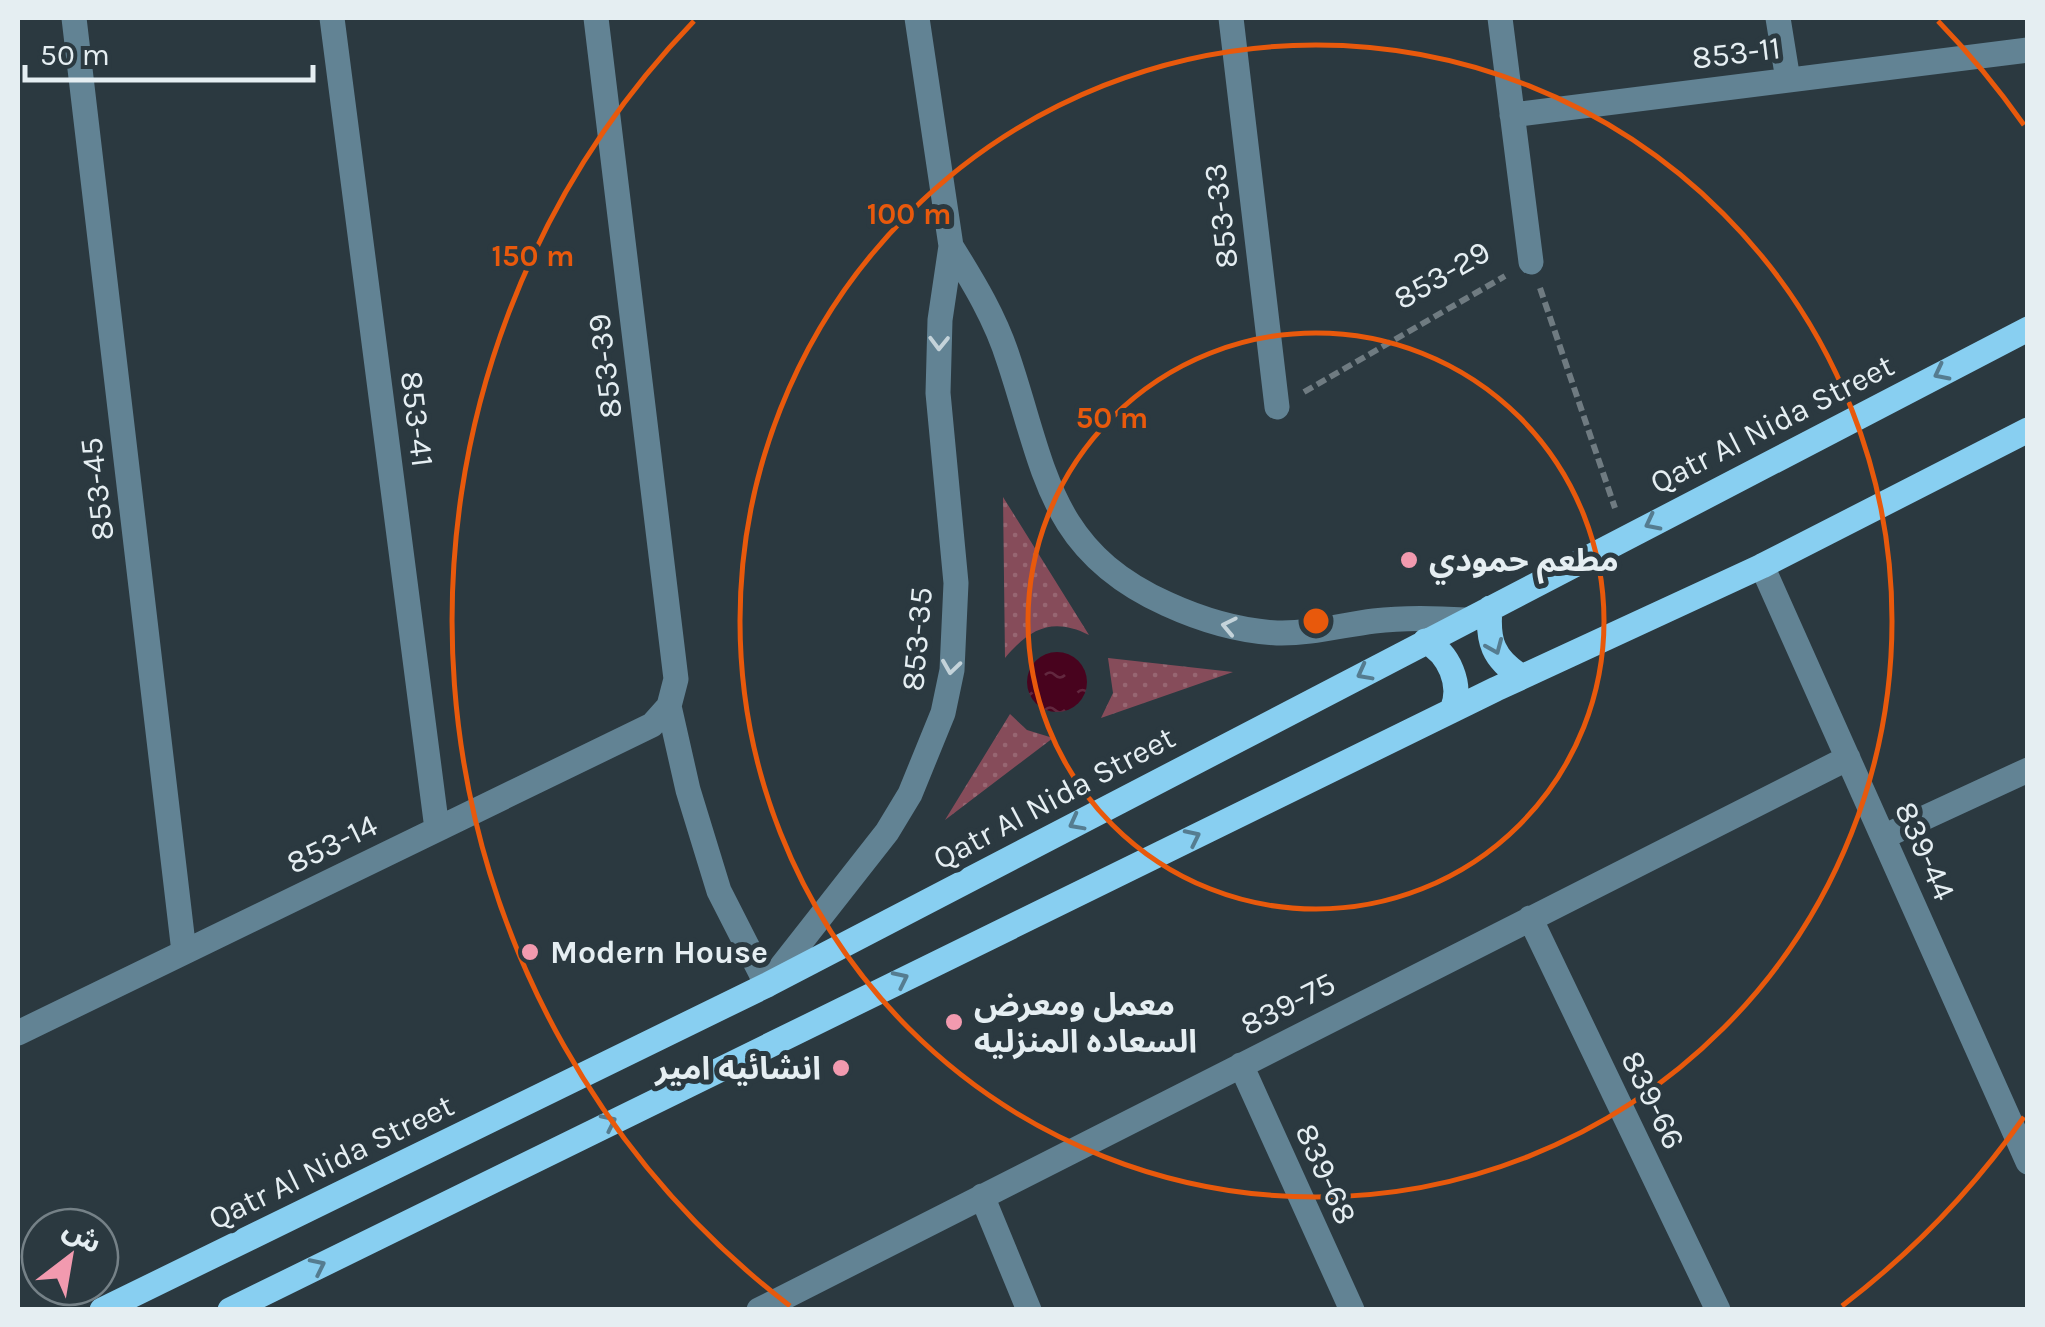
<svg xmlns="http://www.w3.org/2000/svg" width="2045" height="1327" font-family="Karla,'Noto Sans Arabic',sans-serif">
	<style>
		.grass { fill: url(#grass-dots) }
		.water { fill: url(#water-ripples) }
		.lines { fill: none; stroke-linecap: round; stroke-linejoin: round }
		.path { stroke: #6f7b81; stroke-width: 6; stroke-dasharray: 10 5; stroke-linecap: butt }
		.minor { stroke: #628394; stroke-width: 25 }
		.major { stroke: #88cff1; stroke-width: 25 }
		.oneway { stroke: #c4d3da }
		.oneway2 { stroke: #557c90 }
		.ring { fill: none; stroke: #e8590c; stroke-width: 5 }
		.poi-dot { fill: #f29aaf; stroke: #2b3940; stroke-width: 4 }
		.labels { text-anchor: middle; dominant-baseline: central; stroke-width: 10; stroke-linejoin: round; paint-order: stroke }
		.street-label { font-size: 32px; fill: #e5eef2; stroke: #2b3940 }
		.poi-label { font-size: 32px; font-weight: bold; fill: #e5eef2; stroke: #2b3940; text-anchor: start }
		.centre { fill: #e8590c; stroke: #2b3940; stroke-width: 5 }
		.ring-label { font-size: 30px; text-anchor: middle; font-weight: bold; fill: #e8590c; stroke: #2b3940; stroke-width: 10; stroke-linejoin: round; paint-order: stroke }
	</style>
	<defs>
		<pattern id="grass-dots" width="8" height="8" patternUnits="userSpaceOnUse" patternTransform="scale(2.5)"><rect width="8" height="8" fill="#864c5a"/><path d="M2 2h.1M6 6h.1" fill="none" stroke="#976672" stroke-width="1.8" stroke-linecap="round"/></pattern>
		<pattern id="water-ripples" width="26" height="14" patternUnits="userSpaceOnUse" patternTransform="scale(2.5)"><rect width="26" height="14" fill="#48031e"/><path d="M2 4q2-2 4 0t4 0M15 11q2-2 4 0t4 0" fill="none" stroke="#62283f"/></pattern>
	</defs>
	<rect width="100%" height="100%" fill="#2b3940"/>
	<path class="grass" d="M1003 497 1089 635C1053 617 1030 628 1005 658Z
		M1108 658 1233 672 1101 718 1113 693Z
		M1010 714 1027 730 1053 738 945 820Z"/>
	<path class="water" d="M1027 682a30 30 0 1 1 60 0a30 30 0 1 1-60 0Z"/>
	<g class="lines">
		<path class="path" d="M1540 288 1615 508
			M1304 392 1505 276"/>
		<path class="minor" d="M74 18 184 952
			M332 18 437 829
			M1231 18 1277 407
			M1500 18 1531 262
			M1778 18 1788 80
			M1512 115 2028 50
			M951 246C974 283 996 319 1009 361 1045 469 1049 551 1167 604 1202 620 1238 631 1277 633 1310 634 1342 625 1374 621 1405 617 1435 618 1465 620
			M1762 566 2028 1162
			M669 706 688 790 719 891 767 985 887 832 910 794 943 713 952 670 956 583 938 393 940 320 951 246 917 18
			M1883 837 2028 770
			M1530 918 1718 1310
			M18 1033 652 725 669 706 676 679 596 18
			M1241 1065 1352 1310
			M982 1196 1029 1310
			M759 1310 1848 758"/>
		<path class="major" d="M1490 608C1487 641 1493 659 1522 677
			M1425 641C1449 653 1463 685 1452 710
			M102 1310 767 985 2028 329
			M230 1310 1496 689 1762 566 2028 430"/>
	</g>
	<defs><path id="oneway-chevron" d="M-2-3.5L2.5 0L-2 3.5" fill="none" stroke-width="1.6" stroke-linecap="round" stroke-linejoin="round" transform="scale(2.5)"/></defs>
	<g class="oneway">
		<use href="#oneway-chevron" transform="translate(939 343) rotate(91)"/>
		<use href="#oneway-chevron" transform="translate(1229 626) rotate(-168)"/>
		<use href="#oneway-chevron" transform="translate(951 667) rotate(98)"/>
	</g>
	<g class="oneway2">
		<use href="#oneway-chevron" transform="translate(1941 373) rotate(153)"/>
		<use href="#oneway-chevron" transform="translate(1652 523) rotate(153)"/>
		<use href="#oneway-chevron" transform="translate(1495 647) rotate(67)"/>
		<use href="#oneway-chevron" transform="translate(1364 673) rotate(152)"/>
		<use href="#oneway-chevron" transform="translate(1076 823) rotate(152)"/>
		<use href="#oneway-chevron" transform="translate(1193 837) rotate(-26)"/>
		<use href="#oneway-chevron" transform="translate(901 979) rotate(-26)"/>
		<use href="#oneway-chevron" transform="translate(609 1122) rotate(-26)"/>
		<use href="#oneway-chevron" transform="translate(318 1266) rotate(-26)"/>
	</g>
	<g class="ring">
		<circle cx="1316" cy="621" r="288"/>
		<circle cx="1316" cy="621" r="576"/>
		<path d="M2024 1117A864 864 0 0 1 1842 1306M790 1306A864 864 0 0 1 694 21M1938 21A864 864 0 0 1 2024 125"/>
	</g>
	<g class="poi-dot">
		<circle cx="1409" cy="560" r="10"/>
		<circle cx="530" cy="952" r="10"/>
		<circle cx="954" cy="1022" r="10"/>
		<circle cx="841" cy="1068" r="10"/>
	</g>
	<g class="labels">
		<g class="street-label">
			<text transform="translate(1736 53) rotate(-7)">853-11</text>
			<text transform="translate(1221 216) rotate(-97)">853-33</text>
			<text transform="translate(1442 275) rotate(-30)">853-29</text>
			<text transform="translate(605 366) rotate(-97)">853-39</text>
			<text transform="translate(417 419) rotate(83)">853-41</text>
			<text transform="translate(1772 424) rotate(-27)">Qatr Al Nida Street</text>
			<text transform="translate(97 489) rotate(-97)">853-45</text>
			<text transform="translate(917 639) rotate(-85)">853-35</text>
			<text transform="translate(1054 798) rotate(-28)">Qatr Al Nida Street</text>
			<text transform="translate(332 844) rotate(-26)">853-14</text>
			<text transform="translate(1925 851) rotate(66)">839-44</text>
			<text transform="translate(1288 1004) rotate(-27)">839-75</text>
			<text transform="translate(1653 1100) rotate(64)">839-66</text>
			<text transform="translate(331 1162) rotate(-26)">Qatr Al Nida Street</text>
			<text transform="translate(1326 1174) rotate(66)">839-68</text>
		</g>
		<g class="poi-label">
			<text x="1429" y="560">مطعم حمودي</text>
			<text x="550" y="952">Modern House</text>
			<text x="974" y="1004">معمل ومعرض<tspan x="974" dy="37">السعاده المنزليه</tspan></text>
			<text x="821" y="1068" text-anchor="end">انشائيه امير</text>
		</g>
	</g>
	<circle cx="1316" cy="621" r="15" class="centre"/>
	<g class="ring-label">
		<text x="909" y="224">100 m</text>
		<text x="533" y="266">150 m</text>
		<text x="1112" y="428">50 m</text>
	</g>
	<rect width="2045" height="1327" fill="none" stroke="#e5eef2" stroke-width="40"/>
	<g transform="translate(70 1257) rotate(31)"><circle r="48" fill="#2b3940" stroke="#758187" stroke-width="2.5"/>
	<path d="M0-8L18 38L0 25L-18 38Z" fill="#f29aaf"/>
	<text y="-15" font-size="28" font-weight="bold" text-anchor="middle" fill="#e5eef2">ش</text>
	</g>
	<path d="M25 65v15h288v-15" fill="none" stroke="#e5eef2" stroke-width="5"/>
	<text x="40" y="65" font-size="30" fill="#e5eef2" stroke="#2b3940" stroke-width="8" paint-order="stroke">50 m</text>
</svg>
